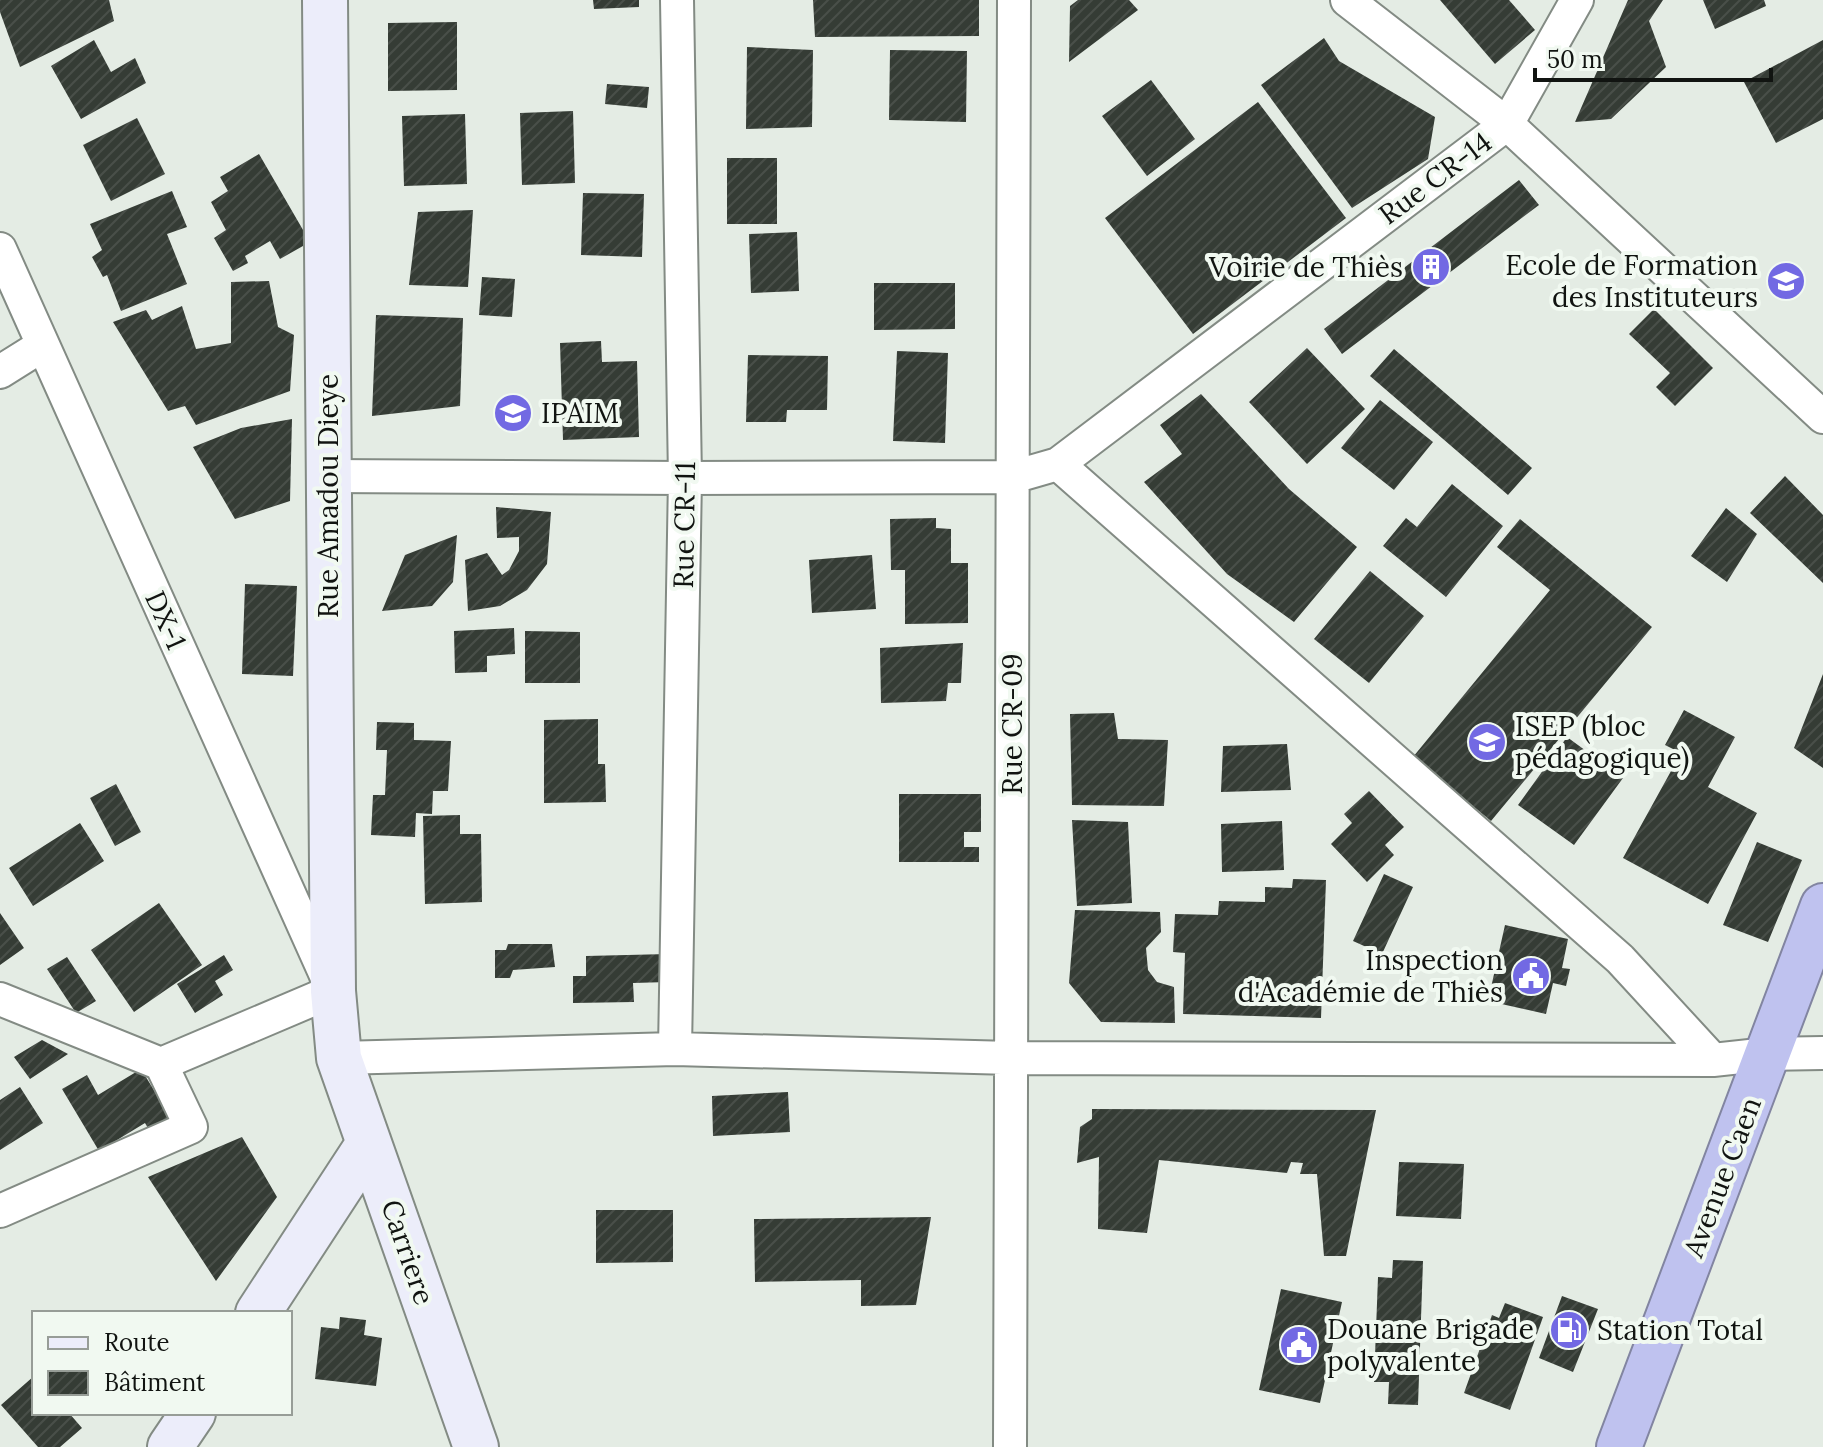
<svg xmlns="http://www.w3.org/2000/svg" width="1823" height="1447" font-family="Lora,serif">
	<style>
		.building { fill: url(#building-hatch) }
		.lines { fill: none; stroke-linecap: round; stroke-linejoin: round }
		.street-casing { stroke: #838b84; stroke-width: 36 }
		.secondary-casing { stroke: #838b84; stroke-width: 48 }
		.highway-casing { stroke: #8285a1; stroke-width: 48 }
		.street { stroke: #fff; stroke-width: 32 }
		.secondary { stroke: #ecedfa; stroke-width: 44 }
		.highway { stroke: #bfc2ef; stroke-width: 44 }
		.labels { text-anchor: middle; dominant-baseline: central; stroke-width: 8; stroke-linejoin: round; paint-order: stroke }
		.street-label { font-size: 28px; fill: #111411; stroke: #f1f9f1 }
		.poi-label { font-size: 28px; fill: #111411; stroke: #f1f9f1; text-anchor: start }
	</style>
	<defs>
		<pattern id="building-hatch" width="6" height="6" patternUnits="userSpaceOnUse" patternTransform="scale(2)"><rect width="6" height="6" fill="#353c35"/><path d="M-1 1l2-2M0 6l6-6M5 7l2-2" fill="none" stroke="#494f49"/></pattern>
	</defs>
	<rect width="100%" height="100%" fill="#e4ece4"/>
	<path class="building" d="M0 0H109L114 21 20 67 0 12Z
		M593 0H639V7L594 9Z
		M813 0H979V36L815 37Z
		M1078 0H1129L1138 10 1069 62 1070 6Z
		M1440 0H1509L1535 30 1495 64Z
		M1628 0H1663L1649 21 1666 67 1611 119 1575 122Z
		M1703 0H1764L1766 6 1715 29Z
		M457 22V90L388 91V23Z
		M1324 38 1339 61 1435 117 1428 159 1352 208 1261 85Z
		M94 40 111 72 135 58 146 83 81 119 51 66Z
		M1823 40V119L1776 143 1744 82Z
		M747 47 813 50 812 127 746 129Z
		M890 50 967 51 966 122 889 120Z
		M1151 80 1195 139 1147 176 1102 116Z
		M607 84 649 87 647 108 605 104Z
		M1258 102 1346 218 1193 334 1105 218Z
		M573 111 575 183 522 185 520 113Z
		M465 114 467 184 404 186 402 116Z
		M137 118 165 174 111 201 83 145Z
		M259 154 310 242 280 259 270 241 245 256 248 263 233 271 214 238 226 230 211 202 228 191 220 177Z
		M727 158H777V224H727Z
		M1519 180 1539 205 1342 354 1324 329Z
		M172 191 187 227 167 234 187 284 121 311 107 275 103 277 92 257 102 250 90 224Z
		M583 193 644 194 642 257 581 255Z
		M473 210 468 287 409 285 418 212Z
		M797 232 799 291 751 293 749 234Z
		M482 277 515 279 512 317 479 315Z
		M269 281 278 327 294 335 290 391 196 425 185 406 168 411 113 322 146 310 152 320 182 306 196 349 231 343V282Z
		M874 283H955V329L874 330Z
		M1654 309 1713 368 1675 406 1656 387 1670 373 1629 334Z
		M376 315 463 318 460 406 372 416Z
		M601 341 602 362 637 361 639 437 563 440 560 343Z
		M1307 348 1365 409 1307 464 1249 402Z
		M1394 349 1532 468 1508 495 1370 376Z
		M897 351 948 353 945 443 893 441Z
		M748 355 828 356 827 410H787L786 422H746Z
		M1201 394 1289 489 1357 547 1294 622 1227 574 1144 482 1182 454 1160 425Z
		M1380 400 1433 442 1394 490 1341 448Z
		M292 419 290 501 235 519 193 447 241 428Z
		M1785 476 1823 515V583L1750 513Z
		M1452 484 1503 526 1446 597 1383 546 1406 518 1417 527Z
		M496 507 551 512 547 564 527 590 500 606 468 611 465 560 487 553 502 575 509 570 519 551V537L497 538Z
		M1726 508 1757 534 1727 582 1691 556Z
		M936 518V528L951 529V563H968V623L905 624V570H891L890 519Z
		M1520 519 1652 627 1491 821 1413 757 1550 590 1497 547Z
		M457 535 453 582 432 606 382 611 405 555Z
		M872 555 876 609 812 613 809 560Z
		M1370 571 1424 616 1369 683 1314 639Z
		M245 584 297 586 293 676 242 674Z
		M514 628 515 654 487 656V672L455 673 454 631Z
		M525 631 580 632V683H525Z
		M963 643 961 683H948L946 701 881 703 880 648Z
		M1823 674V768L1794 748Z
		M1684 710 1735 737 1708 787 1757 813 1708 904 1623 858 1681 753 1665 745Z
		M1114 713 1118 739 1168 740 1164 806 1072 805 1070 714Z
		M598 719V764H605L606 802 544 803V720Z
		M377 722 414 723V740L451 741 448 791H433L432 814 416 813 415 837 371 835 373 795H385L387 750H376Z
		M1567 737 1623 778 1574 845 1518 805Z
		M1287 744 1291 790 1221 792 1223 746Z
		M116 784 141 832 115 846 90 798Z
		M1369 791 1404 827 1385 845 1394 855 1367 882 1331 844 1352 823 1344 814Z
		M899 794H981V832H964V847H979V862H899Z
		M460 815V834H481L482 902 425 904 423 816Z
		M1072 820 1128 822 1132 903 1077 906Z
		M1282 821 1284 870 1222 872 1221 824Z
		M80 823 104 861 33 906 9 868Z
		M1757 842 1802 860 1768 942 1723 925Z
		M1384 874 1413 887 1382 954 1353 941Z
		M1293 879 1326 880 1321 1018 1183 1014 1185 953 1173 952 1175 914 1218 915 1219 901 1265 902V887L1292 888Z
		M159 903 202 965 134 1012 91 950Z
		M1075 910 1160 912 1161 932 1146 948 1148 970 1157 982 1174 987 1175 1023 1101 1022 1069 983Z
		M0 913 24 948 0 965Z
		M1505 925 1568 939 1562 968 1570 969 1566 986 1553 983 1546 1014 1488 1001Z
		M508 944H552L555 967 513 970 510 978H495V950H506Z
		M668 954V982L633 983 634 1002 573 1003V976H586V956Z
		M224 955 233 970 215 981 223 995 195 1013 177 984Z
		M67 957 96 1001 76 1013 47 969Z
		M42 1040 68 1054 30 1079 14 1057Z
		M141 1069 171 1118 149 1130 145 1123 99 1151 62 1089 87 1075 98 1095Z
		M20 1087 43 1123 0 1150V1100Z
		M788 1092 790 1132 713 1136 712 1096Z
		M1092 1109 1376 1110 1346 1256H1324L1317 1174H1300L1303 1163 1291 1162 1287 1173 1159 1160 1147 1233 1098 1229 1099 1157 1077 1163 1080 1127 1092 1119Z
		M242 1137 277 1197 216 1281 148 1177Z
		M1399 1162 1464 1164 1461 1219 1396 1216Z
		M596 1210H673V1262L596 1263Z
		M931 1217 916 1305 861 1306V1280L755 1282 754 1219Z
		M1393 1260 1423 1261 1418 1405 1388 1404 1389 1382H1374L1378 1277 1392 1278Z
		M1281 1289 1342 1302 1320 1403 1259 1390Z
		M1562 1296 1598 1309 1573 1372 1539 1358Z
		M1505 1303 1543 1317 1510 1410 1464 1393 1492 1315 1499 1318Z
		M340 1317 366 1320 364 1335 382 1338 376 1386 315 1379 321 1327 339 1329Z
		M34 1376V1413H69L82 1428 60 1447H38L1 1405Z"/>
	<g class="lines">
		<g class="street-casing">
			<path id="street" d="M1347 0 1507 124 1823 417
				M0 249 333 991 161 1064
				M0 372 43 345
				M1058 464 1620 959 1713 1060
				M327 476 685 478 1013 477 1058 464 1507 124 1577 0
				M0 999 161 1064 191 1127 0 1211
				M675 1049 685 478 677 0
				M339 1058 675 1049 1011 1058 1713 1060 1768 1054 1823 1053
				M1010 1447 1014 0"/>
		</g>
		<g class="secondary-casing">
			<path id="secondary" d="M325 0 333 991 339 1058 476 1447
				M258 1313 369 1143
				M170 1447 193 1413"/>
		</g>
		<g class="highway-casing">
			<path id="highway" d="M1619 1447 1823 906"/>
		</g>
		<use href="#street" class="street"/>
		<use href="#secondary" class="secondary"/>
		<use href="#highway" class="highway"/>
	</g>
	<defs>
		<g id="building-disc" transform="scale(2)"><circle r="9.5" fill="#7269e3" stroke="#f1f9f1"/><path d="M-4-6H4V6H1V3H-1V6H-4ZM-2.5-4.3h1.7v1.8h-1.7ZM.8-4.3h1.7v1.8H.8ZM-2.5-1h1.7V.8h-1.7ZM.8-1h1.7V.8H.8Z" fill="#fff"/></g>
		<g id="university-disc" transform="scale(2)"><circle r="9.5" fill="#7269e3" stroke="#f1f9f1"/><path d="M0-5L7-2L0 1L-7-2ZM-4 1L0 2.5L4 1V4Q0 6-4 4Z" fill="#fff"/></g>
		<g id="civic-disc" transform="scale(2)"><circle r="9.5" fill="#7269e3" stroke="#f1f9f1"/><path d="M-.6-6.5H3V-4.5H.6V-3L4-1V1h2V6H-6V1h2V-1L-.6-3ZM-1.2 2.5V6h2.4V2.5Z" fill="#fff"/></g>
		<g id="fuel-disc" transform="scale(2)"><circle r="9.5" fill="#7269e3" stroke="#f1f9f1"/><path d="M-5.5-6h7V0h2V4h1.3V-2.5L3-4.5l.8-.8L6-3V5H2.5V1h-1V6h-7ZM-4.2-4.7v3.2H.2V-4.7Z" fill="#fff"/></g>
	</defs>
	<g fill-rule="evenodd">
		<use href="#building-disc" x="1431" y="267"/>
		<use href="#university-disc" x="1786" y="281"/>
		<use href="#university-disc" x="513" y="413"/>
		<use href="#university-disc" x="1487" y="742"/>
		<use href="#civic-disc" x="1531" y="976"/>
		<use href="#fuel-disc" x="1569" y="1330"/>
		<use href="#civic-disc" x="1299" y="1345"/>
	</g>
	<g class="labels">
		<g class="street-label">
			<text transform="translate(1435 178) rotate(-37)">Rue CR-14</text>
			<text transform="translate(328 496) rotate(-90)">Rue Amadou Dieye</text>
			<text transform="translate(684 525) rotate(-89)">Rue CR-11</text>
			<text transform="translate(166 620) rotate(66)">DX-1</text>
			<text transform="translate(1012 724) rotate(-90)">Rue CR-09</text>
			<text transform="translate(1722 1177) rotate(-69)">Avenue Caen</text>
			<text transform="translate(408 1252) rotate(71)">Carriere</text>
		</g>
		<g class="poi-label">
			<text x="1758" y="265" text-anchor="end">Ecole de Formation<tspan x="1758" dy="32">des Instituteurs</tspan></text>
			<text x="1403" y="267" text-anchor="end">Voirie de Thiès</text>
			<text x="541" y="413">IPAIM</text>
			<text x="1515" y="726">ISEP (bloc<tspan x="1515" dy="32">pédagogique)</tspan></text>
			<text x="1503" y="960" text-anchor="end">Inspection<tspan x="1503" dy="32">d'Académie de Thiès</tspan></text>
			<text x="1327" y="1329">Douane Brigade<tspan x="1327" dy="32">polyvalente</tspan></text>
			<text x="1597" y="1330">Station Total</text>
		</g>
	</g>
	<rect x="32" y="1311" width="260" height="104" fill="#f1f9f1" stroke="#979d97" stroke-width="2"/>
	<rect x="48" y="1337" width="40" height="12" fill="#ecedfa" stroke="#979d97" stroke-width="2"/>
	<text x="104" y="1351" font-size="24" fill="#111411">Route</text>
	<rect x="48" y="1371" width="40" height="24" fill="url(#building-hatch)" stroke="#979d97" stroke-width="2"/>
	<text x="104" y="1391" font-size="24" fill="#111411">Bâtiment</text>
	<path d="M1535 68v12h236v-12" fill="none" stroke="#111411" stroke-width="4"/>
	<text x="1547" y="68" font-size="24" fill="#111411" stroke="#f1f9f1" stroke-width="6" paint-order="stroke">50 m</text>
</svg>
